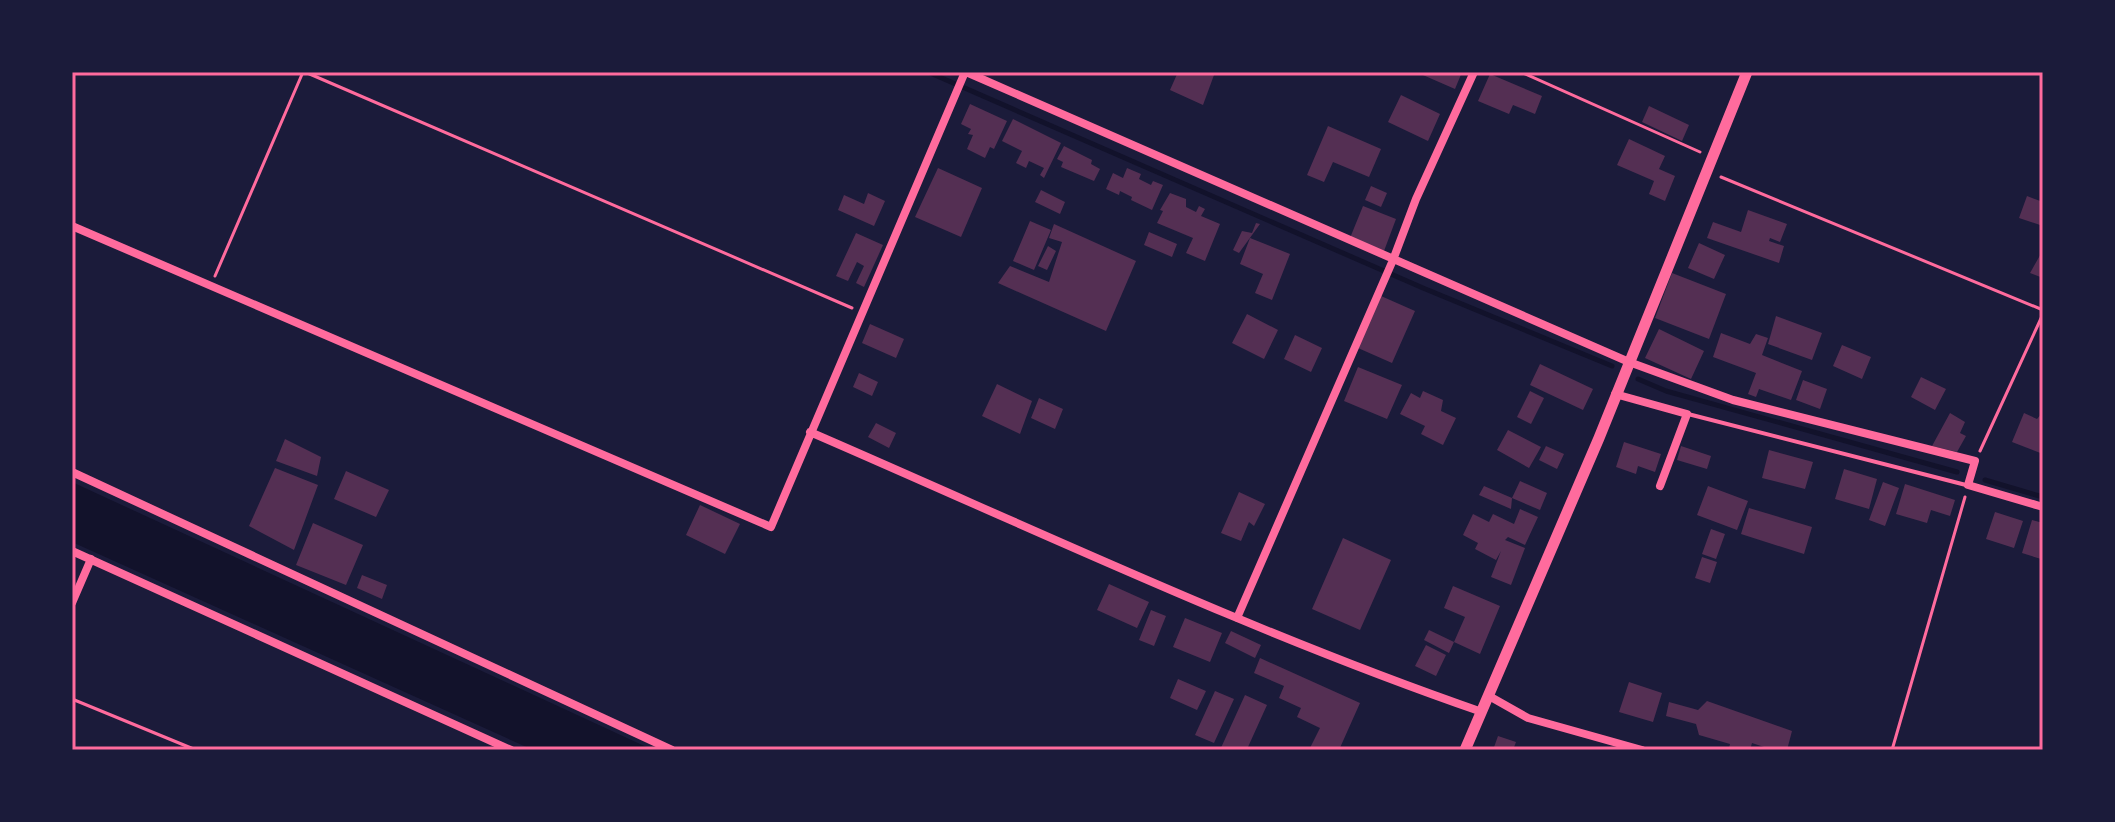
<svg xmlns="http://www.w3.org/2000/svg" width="2115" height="822" font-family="Rubik,sans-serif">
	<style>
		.water { fill: #12122b }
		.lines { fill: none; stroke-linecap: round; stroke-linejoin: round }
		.stream { stroke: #12122b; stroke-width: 5 }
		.building { fill: #542f53 }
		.path { stroke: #ff6b9d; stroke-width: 3 }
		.service { stroke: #ff6b9d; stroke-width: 4 }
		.minor { stroke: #ff6b9d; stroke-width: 8 }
		.secondary { stroke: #ff6b9d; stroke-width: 11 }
		.neatline { fill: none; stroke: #ff6b9d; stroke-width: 3 }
	</style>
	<rect width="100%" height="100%" fill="#1b1b3a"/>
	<path class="water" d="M72 482 653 750H533L72 542Z"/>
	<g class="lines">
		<path class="stream" d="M928 72 1423 288 1612 366
			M1638 379 1666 391 1957 472
			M1985 480 2043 497"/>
	</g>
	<path class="building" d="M1178 72H1207L1214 75 1203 105 1170 90Z
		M1416 72H1462L1455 89Z
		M1490 74 1542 96 1535 114 1513 105 1509 114 1478 101Z
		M1401 95 1440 114 1428 141 1388 122Z
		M970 104 1007 121 994 149 990 147 985 158 967 149 973 135 968 134 971 129 961 124Z
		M1649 106 1689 125 1682 141 1642 122Z
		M1013 119 1061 143 1044 178 1040 175 1044 168 1029 161 1026 168 1016 163 1022 151 1002 141Z
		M1328 126 1381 149 1369 177 1333 162 1324 182 1307 175Z
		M1629 139 1665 156 1659 169 1675 176 1665 201 1649 194 1654 181 1617 165Z
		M1064 146 1092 160 1091 164 1100 169 1094 181 1061 167 1063 162 1057 159Z
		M938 168 982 188 961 237 915 217Z
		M1127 168 1141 174 1139 179 1151 185 1153 181 1163 185 1152 210 1131 200 1132 197 1120 191 1119 195 1106 189 1113 173 1123 178Z
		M1371 186 1387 193 1381 207 1365 200Z
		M1041 190 1065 202 1060 214 1035 202Z
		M868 193 885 201 874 226 838 210 844 195 864 204Z
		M1170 193 1186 199V207L1196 212 1199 206 1205 209 1201 216 1220 224 1205 261 1186 253 1193 238 1157 223 1163 211 1160 210Z
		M2027 196 2043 202V226L2019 218Z
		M1363 206 1396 219 1384 251 1350 238Z
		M1748 210 1787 224 1780 242 1770 238 1769 241 1784 246 1779 263 1707 238 1713 222 1741 232Z
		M1030 221 1051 230 1034 270 1013 261Z
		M1256 223 1260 224 1239 253 1233 250 1242 231 1252 233Z
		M1054 224 1136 261 1106 331 998 283 1010 266 1049 282 1062 242 1049 238Z
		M1149 232 1177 244 1172 257 1144 245Z
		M856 233 883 245 864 287 856 283 864 266 857 262 848 281 836 276Z
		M1250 238 1290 254 1272 300 1255 293 1263 274 1240 264Z
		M1699 243 1725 255 1714 279 1688 268Z
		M1048 246 1056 251 1047 270 1038 266Z
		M2043 250V278L2030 273Z
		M1672 273 1726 294 1709 339 1655 318Z
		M1381 296 1415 311 1392 363 1358 348Z
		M1247 314 1278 330 1264 359 1232 343Z
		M1776 316 1822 333 1812 360 1768 344Z
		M870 324 904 339 896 358 862 343Z
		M1659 329 1704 351 1691 379 1645 358Z
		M1721 333 1750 344 1756 334 1768 338 1762 355 1802 371 1791 400 1759 389 1756 397 1748 394 1756 373 1713 357Z
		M1295 335 1322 348 1311 372 1284 359Z
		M1842 345 1871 357 1862 379 1833 366Z
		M1540 364 1593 389 1583 410 1530 385Z
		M1358 367 1402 385 1387 419 1344 401Z
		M859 373 878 382 872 396 853 387Z
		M1921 377 1946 389 1935 410 1911 397Z
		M1803 380 1827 389 1820 409 1796 400Z
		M997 384 1032 401 1020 434 982 416Z
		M1423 391 1443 400 1441 411 1456 418 1443 445 1421 434 1425 426 1400 414 1411 393 1420 398Z
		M1530 391 1544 398 1531 424 1517 417Z
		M1039 398 1063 409 1055 429 1031 418Z
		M2043 412V454L2012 442 2024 413 2037 419Z
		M1950 413 1965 422 1960 433 1966 436 1957 452 1932 446Z
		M876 423 896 433 889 448 868 437Z
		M1508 430 1541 447 1529 468 1497 450Z
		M285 439 321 457 317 476 276 461Z
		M1624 442 1661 454 1655 472 1638 466 1636 474 1616 467Z
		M1546 446 1564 454 1557 469 1539 460Z
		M1681 446 1711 456 1707 469 1677 460Z
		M1769 450 1813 462 1805 489 1762 478Z
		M275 468 318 485 294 550 249 526Z
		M1844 469 1877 479 1869 509 1835 499Z
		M346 471 389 490 376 517 334 499Z
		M1520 481 1547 493 1540 510 1512 498Z
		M1883 482 1899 488 1885 526 1869 520Z
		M1905 484 1955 500 1950 516 1931 510 1927 523 1896 514Z
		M1484 486 1512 498 1511 509 1479 495Z
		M1708 486 1748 501 1737 530 1697 515Z
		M1239 492 1265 504 1254 526 1249 522 1241 541 1221 533Z
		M700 505 740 524 725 554 686 535Z
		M1749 508 1812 527 1804 554 1741 534Z
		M1520 509 1538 517 1525 545 1508 537 1505 540 1525 548 1511 585 1491 577 1501 551 1496 560 1475 549 1478 543 1463 535 1473 514 1489 522 1493 514 1514 524Z
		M1995 512 2023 521 2014 548 1986 539Z
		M2032 520 2043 523 2041 559 2022 553Z
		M313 523 363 545 346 585 296 565Z
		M1711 529 1725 534 1716 559 1702 554Z
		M1343 538 1391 560 1360 630 1312 609Z
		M1702 557 1717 562 1710 583 1695 578Z
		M362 575 387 585 382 599 357 588Z
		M1109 584 1149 602 1137 628 1097 610Z
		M1453 586 1500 606 1480 654 1454 642 1465 617 1444 608Z
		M1151 610 1166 616 1154 646 1139 640Z
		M1185 618 1222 633 1210 662 1173 647Z
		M1429 630 1454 642 1449 653 1424 640Z
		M1231 631 1261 645 1255 658 1225 643Z
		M1426 645 1446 655 1436 676 1415 666Z
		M1260 658 1360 703 1339 750H1309L1320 728 1297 717 1301 708 1279 698 1284 686 1254 673Z
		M1178 679 1206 691 1197 710 1170 698Z
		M1629 682 1662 693 1653 722 1619 712Z
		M1215 691 1234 699 1214 743 1195 735Z
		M1245 695 1267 705 1248 747 1254 750H1220Z
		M1707 701 1792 731 1787 750H1773L1752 743 1750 750H1736L1729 748 1730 744 1699 735 1696 724 1666 716 1669 702 1698 710Z
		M1498 736 1516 742 1513 750H1493Z"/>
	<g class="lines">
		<path class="path" d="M305 72 852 308
			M1521 72 1700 152
			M1721 177 2043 310
			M215 276 303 72
			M1980 451 2043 314
			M72 699 196 750
			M1892 750 1965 497"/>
		<path class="service" d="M1688 414 1966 485"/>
		<path class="minor" d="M966 72 1629 362 1733 400 1975 461 1968 485 2043 507
			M72 226 771 527 965 72
			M1615 394 1687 414 1660 486
			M810 432C1032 528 1253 633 1482 712
			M72 472 672 750
			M72 551 511 750
			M72 603 91 559
			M1237 618 1393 260 1416 199 1474 72
			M1489 696 1528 718 1642 750"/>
		<path class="secondary" d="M1465 750 1599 438 1747 72"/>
	</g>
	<rect width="2115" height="822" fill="none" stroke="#1b1b3a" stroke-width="148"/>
	<rect x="74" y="74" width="1967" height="674" class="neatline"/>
</svg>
